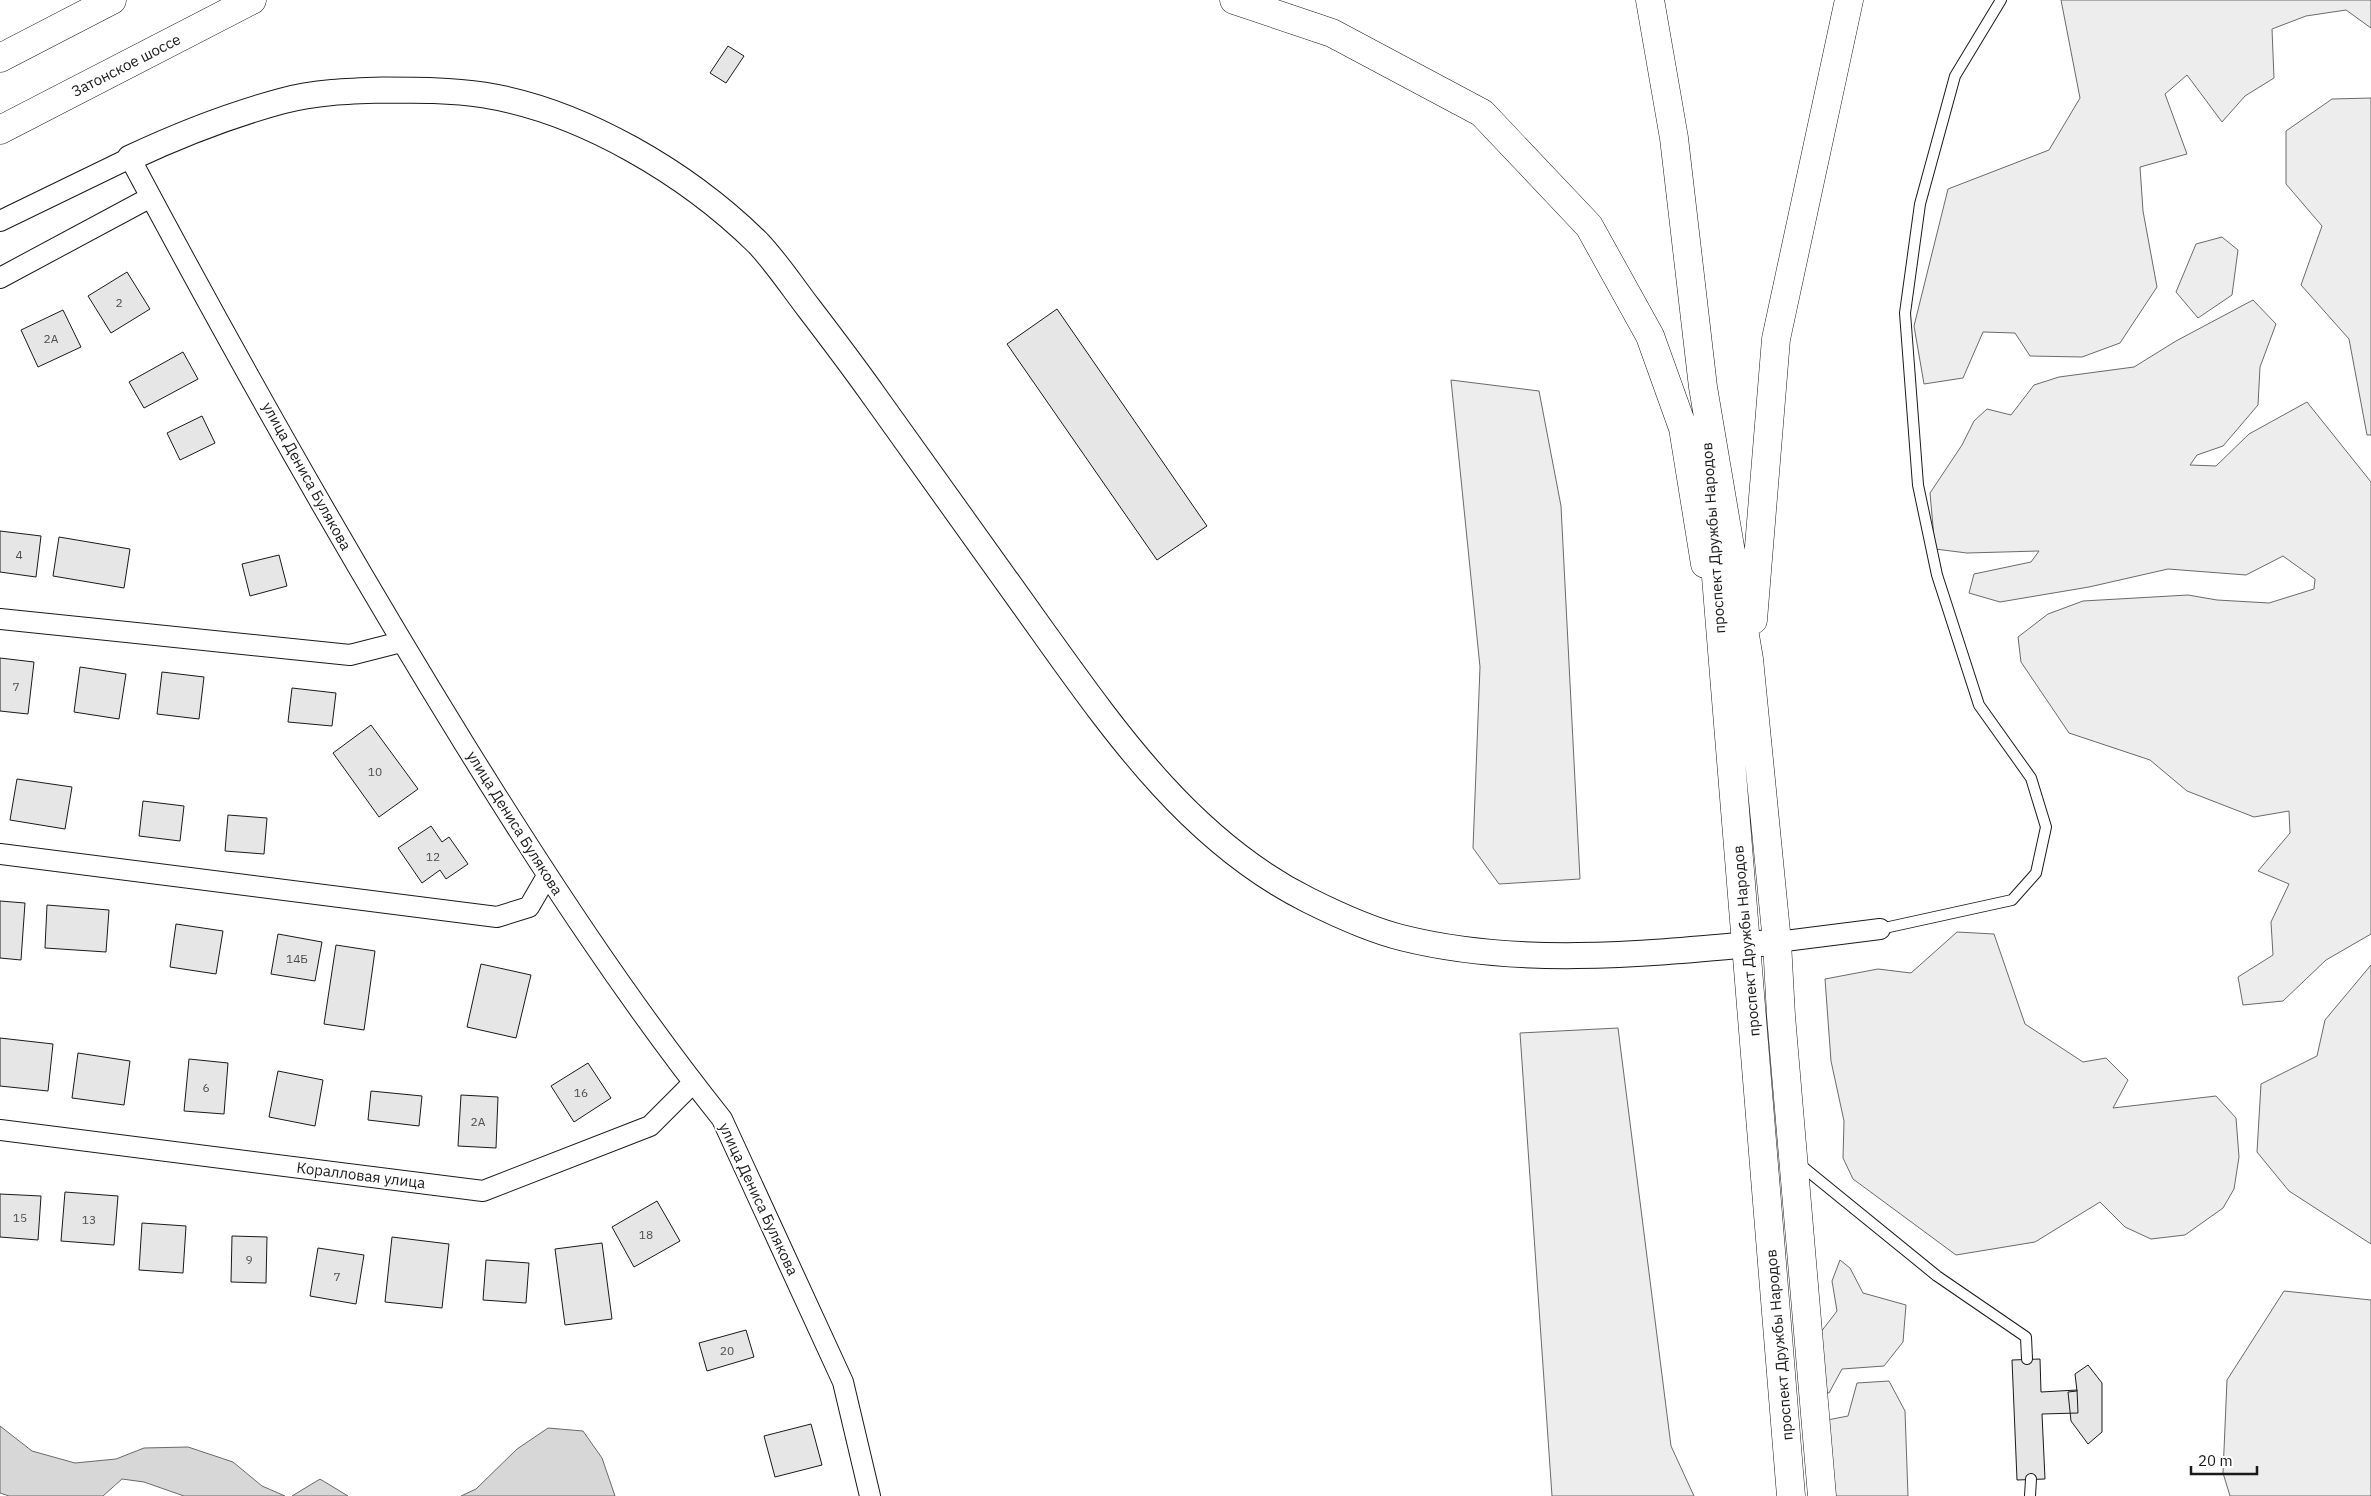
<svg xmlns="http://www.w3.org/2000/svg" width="2371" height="1496" font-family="'IBM Plex Sans',sans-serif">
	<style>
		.built { fill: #ededed; stroke: #6a6a6a }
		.water { fill: #d7d7d7; stroke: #6a6a6a }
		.building { fill: #e6e6e6; stroke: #1a1a1a }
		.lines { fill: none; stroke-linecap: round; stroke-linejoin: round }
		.service-casing { stroke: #1a1a1a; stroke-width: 12 }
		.minor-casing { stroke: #1a1a1a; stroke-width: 22 }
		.tertiary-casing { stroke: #1a1a1a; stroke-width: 27 }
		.secondary-casing { stroke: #1a1a1a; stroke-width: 29 }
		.primary-casing { stroke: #1a1a1a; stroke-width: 29 }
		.service { stroke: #fff; stroke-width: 10 }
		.minor { stroke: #fff; stroke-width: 20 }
		.tertiary { stroke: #fff; stroke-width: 25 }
		.secondary { stroke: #fff; stroke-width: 28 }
		.primary { stroke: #fff; stroke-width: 28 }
		.labels { text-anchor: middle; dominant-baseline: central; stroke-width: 4; stroke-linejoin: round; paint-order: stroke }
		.number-label { font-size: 12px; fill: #4d4d4d }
		.street-label { font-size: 15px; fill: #1a1a1a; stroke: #fff }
	</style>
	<rect width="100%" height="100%" fill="#fff"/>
	<path class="built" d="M2061 0H2371V28L2346 10 2306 16 2272 29 2274 78 2245 96 2222 122 2187 75 2165 94 2187 154 2140 167 2143 211 2157 287 2120 343 2082 357 2030 356 2015 333 1983 332 1963 378 1924 384 1914 326 1948 189 2049 150 2080 98Z
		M2371 98V435H2367L2349 339 2301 285 2322 226 2286 184V131L2332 99Z
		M2222 237 2238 250 2232 295 2198 318 2176 292 2196 244Z
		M2253 300 2276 324 2260 367 2258 405 2223 446 2197 455 2190 465 2216 466 2249 434 2307 402 2371 482V934L2326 960 2283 1001 2243 1005 2238 977 2273 955 2271 922 2289 884 2258 871 2290 833 2289 811 2254 817 2187 791 2150 760 2069 733 2021 662 2018 637 2048 614 2083 601 2188 595 2217 600 2269 603 2314 589 2315 579 2283 556 2246 575 2168 569 2089 587 2000 602 1969 593 1974 574 2031 562 2039 551 1967 553 1935 549 1930 493 1962 445 1974 421 1987 409 2011 415 2034 385 2059 377 2134 367 2176 341Z
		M1451 380 1539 391 1561 506 1580 879 1499 884 1473 848 1480 667Z
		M1957 932 1994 934 2025 1024 2083 1062 2106 1058 2128 1080 2113 1108 2216 1096 2236 1118 2239 1157 2234 1189 2223 1208 2185 1235 2151 1239 2125 1227 2100 1202 2035 1242 1956 1255 1853 1179 1843 1158 1844 1121 1831 1061 1825 979 1878 969 1911 973Z
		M2371 965V1244L2289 1191 2257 1152 2261 1084 2317 1056 2325 1020Z
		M1618 1028 1671 1446 1694 1496H1552L1520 1033Z
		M1840 1260 1850 1268 1863 1293 1906 1305 1903 1342 1884 1366 1842 1369 1829 1393 1820 1392 1817 1337 1837 1311 1832 1281Z
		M2284 1291 2371 1300V1496H2230L2223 1473 2227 1380Z
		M1889 1381 1905 1411 1908 1496H1830L1822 1421 1848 1416 1857 1383Z"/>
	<path class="water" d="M0 1426 32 1451 75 1463 116 1459 144 1448 188 1447 233 1462 262 1486 285 1496H184L144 1482 122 1479 103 1496H9L0 1493Z
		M548 1428 583 1431 602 1458 615 1496H461L476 1489 517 1449Z
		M320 1479 348 1496H292Z"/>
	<path class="building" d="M728 46 744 56 726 83 710 73Z
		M127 272 150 309 111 333 88 296Z
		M1057 309 1207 526 1157 560 1007 344Z
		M63 310 81 347 38 367 21 330Z
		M183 352 198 379 144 408 129 382Z
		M202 416 215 443 180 460 167 433Z
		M0 531 41 536 36 577 0 572Z
		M59 537 130 549 124 588 53 576Z
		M279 555 287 586 250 596 242 564Z
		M0 658 34 662 28 714 0 711Z
		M80 667 126 674 119 719 74 712Z
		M162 672 204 677 199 719 157 714Z
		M292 688 336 693 332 726 288 722Z
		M371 725 418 789 379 817 333 753Z
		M17 779 72 787 65 829 10 820Z
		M143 801 184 806 180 841 139 836Z
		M228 815 267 818 264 854 225 851Z
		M431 826 442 842 449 837 468 864 446 879 440 870 422 883 398 848Z
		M0 901 25 903 21 960 0 958Z
		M47 905 109 910 106 952 45 948Z
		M176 924 223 931 216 974 170 967Z
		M278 934 322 942 315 981 271 974Z
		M336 945 375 951 364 1030 324 1024Z
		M481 964 531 975 516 1038 467 1027Z
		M0 1038 53 1044 48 1091 0 1086Z
		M78 1053 130 1061 124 1105 72 1098Z
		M189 1059 228 1063 224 1114 184 1111Z
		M588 1063 611 1098 574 1122 551 1086Z
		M278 1071 323 1080 315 1126 269 1117Z
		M371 1091 422 1096 419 1126 368 1120Z
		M461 1095 498 1097 496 1148 458 1146Z
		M65 1192 118 1196 114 1245 61 1241Z
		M0 1194 41 1196 38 1240 0 1237Z
		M657 1201 680 1241 634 1267 612 1227Z
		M142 1223 186 1226 183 1273 139 1270Z
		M232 1236 267 1237 266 1283 231 1282Z
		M392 1237 449 1244 442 1308 385 1302Z
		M602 1243 612 1319 565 1325 555 1249Z
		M318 1248 364 1255 356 1304 310 1296Z
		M486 1260 529 1263 526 1303 483 1300Z
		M746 1330 754 1357 707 1371 699 1343Z
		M2040 1359 2041 1392 2077 1390 2078 1413 2042 1414 2045 1479 2017 1480 2012 1360Z
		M2088 1365 2102 1383V1432L2088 1444 2071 1421 2068 1392 2077 1391 2075 1374Z
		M811 1424 822 1465 775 1477 764 1436Z"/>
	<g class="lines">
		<g class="service-casing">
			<path id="service" d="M1880 929 2012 900 2036 873 2046 827 2031 778 1979 705 1937 575 1918 485 1905 313 1920 204 1955 76 2001 0
				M1798 1163 1937 1276 2026 1337 2027 1359
				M2030 1496 2031 1479"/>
		</g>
		<g class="minor-casing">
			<path id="minor" d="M0 221 130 158C236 357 347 554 465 745 545 874 628 1001 722 1119L843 1382 870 1496
				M0 278 151 197
				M0 619 350 655 401 642
				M0 854 497 917 529 907 547 876
				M1777 942 1880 929
				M0 1130 483 1191 650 1126 693 1083"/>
		</g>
		<g class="tertiary-casing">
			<path id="tertiary" d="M130 158C179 135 230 115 282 101 315 92 349 91 383 90 417 90 451 90 484 95 583 111 688 174 758 243 776 262 792 286 808 307 831 337 853 366 875 397 932 477 989 557 1046 636 1119 738 1194 843 1308 900 1338 915 1370 930 1403 938 1524 968 1655 953 1777 942"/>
		</g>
		<g class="secondary-casing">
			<path id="secondary" d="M1234 0 1332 33 1482 113 1589 226 1650 336 1683 428 1705 564
				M1650 0 1674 138 1703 387 1749 659 1777 942 1781 1016 1822 1496
				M1713 540 1791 1496
				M1753 620 1776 339 1849 0"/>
		</g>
		<g class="primary-casing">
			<path id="primary" d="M0 58 112 0
				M0 130 252 0"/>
		</g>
		<use href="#service" class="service"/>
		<use href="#minor" class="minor"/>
		<use href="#tertiary" class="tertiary"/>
		<use href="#secondary" class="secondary"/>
		<use href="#primary" class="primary"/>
	</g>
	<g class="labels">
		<g class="number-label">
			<text x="119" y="302">2</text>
			<text x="51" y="338">2А</text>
			<text x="19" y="554">4</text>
			<text x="16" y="686">7</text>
			<text x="375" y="771">10</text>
			<text x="433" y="856">12</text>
			<text x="297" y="958">14Б</text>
			<text x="206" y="1087">6</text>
			<text x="581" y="1092">16</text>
			<text x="478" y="1121">2А</text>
			<text x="20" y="1217">15</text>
			<text x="89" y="1219">13</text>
			<text x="646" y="1234">18</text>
			<text x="249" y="1259">9</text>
			<text x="337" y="1276">7</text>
			<text x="727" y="1350">20</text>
		</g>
		<g class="street-label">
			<text transform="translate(126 65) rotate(-27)">Затонское шоссе</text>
			<text transform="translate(307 476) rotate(61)">улица Дениса Булякова</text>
			<text transform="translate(1713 538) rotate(-94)">проспект Дружбы Народов</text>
			<text transform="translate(515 823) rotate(58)">улица Дениса Булякова</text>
			<text transform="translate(1746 941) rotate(-95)">проспект Дружбы Народов</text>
			<text transform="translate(361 1175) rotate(7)">Коралловая улица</text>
			<text transform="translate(759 1199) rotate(65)">улица Дениса Булякова</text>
			<text transform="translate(1779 1345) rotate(-95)">проспект Дружбы Народов</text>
		</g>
	</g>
	<path d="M2191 1466v8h66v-8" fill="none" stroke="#1a1a1a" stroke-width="2.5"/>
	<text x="2198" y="1466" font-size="15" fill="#1a1a1a" stroke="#ffffff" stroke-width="4" paint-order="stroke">20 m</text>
</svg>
